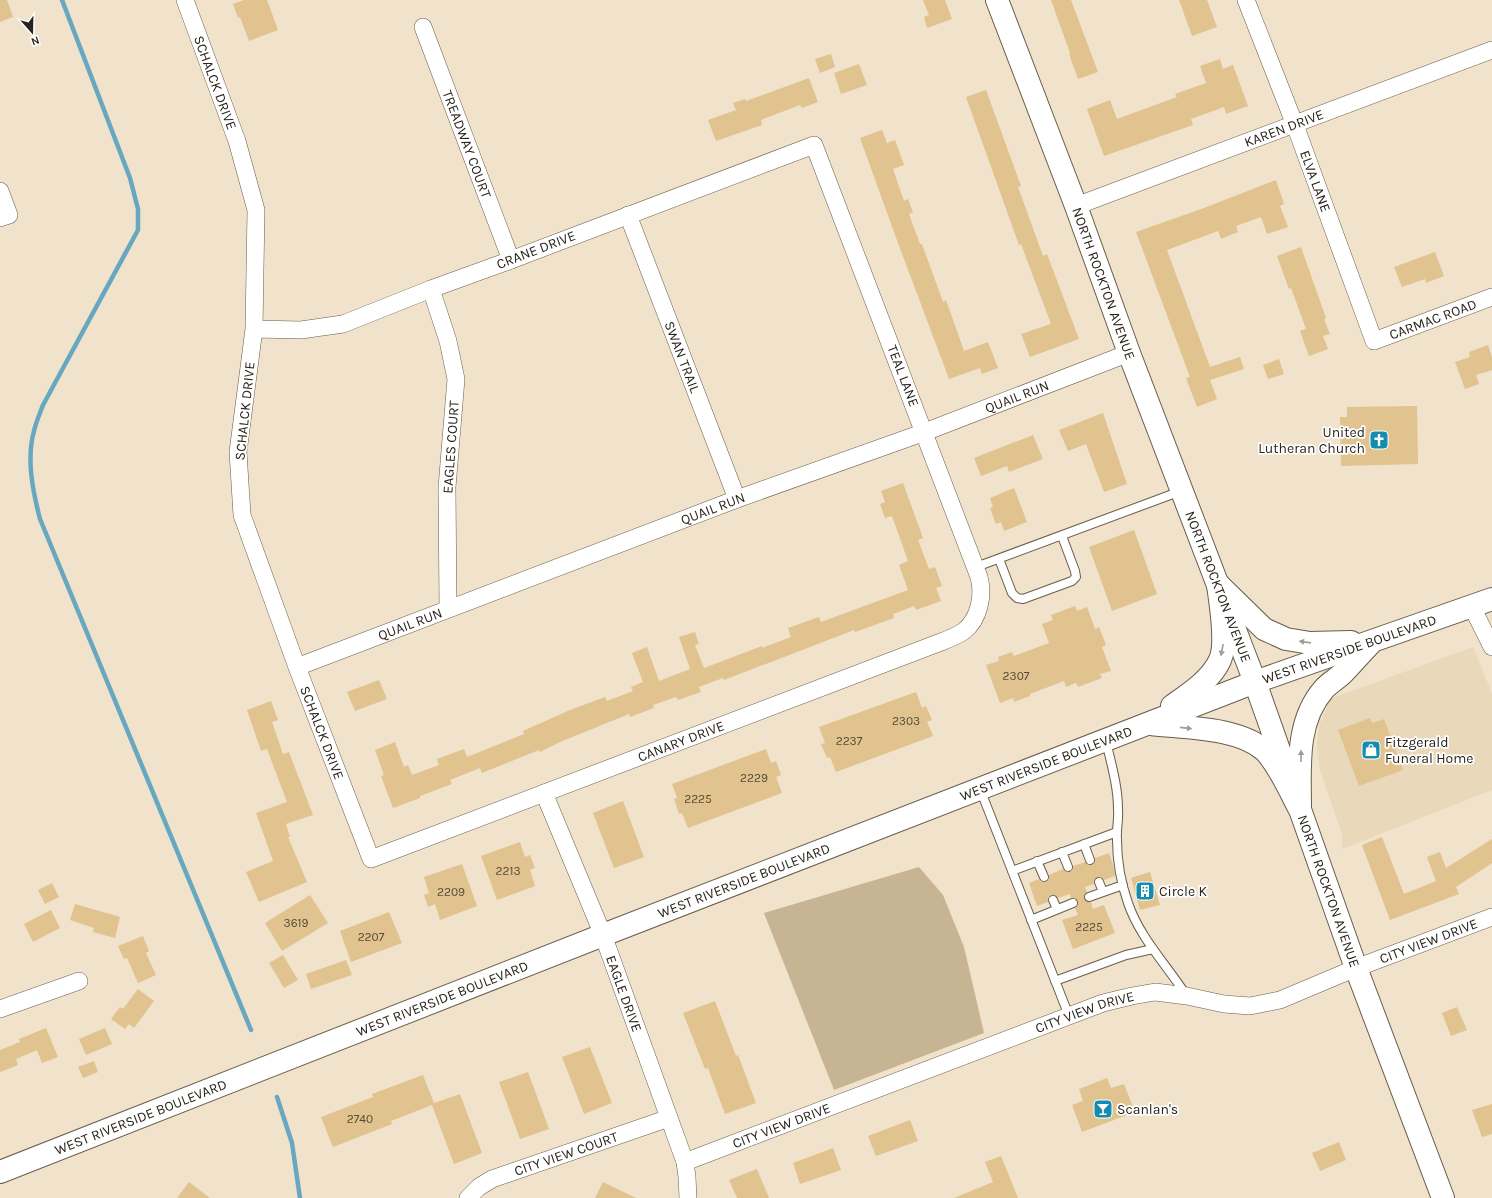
<svg xmlns="http://www.w3.org/2000/svg" width="1492" height="1198" font-family="Karla,sans-serif">
	<style>
		.built { fill: #e9d8ba }
		.green { fill: #c7b492 }
		.lines { fill: none; stroke-linecap: round; stroke-linejoin: round }
		.stream { stroke: #67a8c0; stroke-width: 4.5 }
		.building { fill: #e0c38f }
		.lane-casing { stroke: #695d49; stroke-width: 10 }
		.street-casing { stroke: #695d49; stroke-width: 18 }
		.secondary-casing { stroke: #695d49; stroke-width: 24 }
		.primary-casing { stroke: #695d49; stroke-width: 24 }
		.lane { stroke: #fff; stroke-width: 8 }
		.street { stroke: #fff; stroke-width: 17 }
		.secondary { stroke: #fff; stroke-width: 22 }
		.primary { stroke: #fff; stroke-width: 22 }
		.oneway { fill: #9f9c98 }
		.labels { text-anchor: middle; dominant-baseline: central; stroke-width: 3.5; stroke-linejoin: round; paint-order: stroke }
		.number-label { font-size: 12px; fill: #574c38 }
		.street-label { font-size: 14px; fill: #29241b; stroke: #fff }
		.poi-label { font-size: 14px; fill: #29241b; stroke: #fff; text-anchor: start }
	</style>
	<rect width="100%" height="100%" fill="#f0e2cb"/>
	<path class="built" d="M1473 647 1492 694V790L1342 849V834L1320 770 1317 745 1319 726 1330 699Z"/>
	<path class="green" d="M919 867 943 895 964 947 984 1033 834 1090 764 913Z"/>
	<g class="lines">
		<path class="stream" d="M62 0 130 178 138 209V230L43 405C40 413 36 422 34 431 26 459 33 492 40 519L251 1030
			M277 1097 292 1143 300 1198"/>
	</g>
	<path class="building" d="M0 0H7L13 17 0 22Z
		M244 0H267L278 30 249 41 240 17 238 18 233 4Z
		M923 0H945L952 19 927 28 924 17 929 15Z
		M1051 0H1071L1098 72 1078 79 1069 54 1070 53Z
		M1179 0H1207L1217 27 1192 36Z
		M831 54 835 67 820 73 815 59Z
		M1220 59 1223 69 1233 65 1248 106 1226 114 1224 107 1191 119 1193 125 1104 156 1087 109 1110 100 1117 119 1177 97 1175 94 1206 83 1200 66Z
		M859 64 867 85 841 94 834 73Z
		M809 78 818 102 802 108 800 105 761 120 762 125 716 141 708 120 736 110 733 103 745 99 746 101Z
		M986 90 1021 186 1018 187 1043 256 1047 254 1079 339 1030 357 1021 334 1051 324 1021 244 1019 245 966 97Z
		M882 130 887 143 895 140 904 165 893 169 896 178 904 201 908 199 913 212 909 214 920 244H922L943 302 946 300 964 351 988 342 998 368 982 374 980 368 949 379 898 243 860 138Z
		M1276 180 1284 204 1280 206 1288 227 1267 234 1261 217 1236 226 1238 232 1221 239 1218 231 1167 250 1210 367 1240 357 1244 369 1210 380 1217 399 1197 407 1186 378 1190 377 1136 232 1204 208Z
		M1301 247 1326 318 1324 319 1330 334 1323 336 1328 349 1309 356 1300 331 1306 329 1291 288 1289 289 1277 256Z
		M1435 252 1444 276 1426 283 1425 279 1402 287 1394 267Z
		M1488 345 1492 357V370L1476 375 1479 384 1465 389 1455 362 1470 357 1469 352Z
		M1279 359 1284 374 1268 379 1263 365Z
		M1417 406 1418 464 1341 466 1340 417H1347V407Z
		M1103 413 1127 484 1104 492 1086 444 1068 451 1059 430Z
		M1033 435 1043 459 1009 472 1007 466 981 476 974 458Z
		M903 483 923 538 918 540 929 569 935 567 942 586 936 588 941 601 916 610 914 606 893 614 894 618 855 632 854 630 724 680 723 678 699 687 701 692 678 700 676 697 653 705 654 708 630 717 629 714 560 742 540 752 539 750 482 773 480 768 450 780 452 784 420 796V798L393 808 381 776 384 775 375 750 395 742 404 767 408 765 412 775 439 765 437 759 464 749 467 757 524 734 523 731 570 710 605 697 607 701 633 691 631 687 643 682 632 653 647 647 659 681 690 669 679 637 695 632 699 644 695 645 704 668 762 646V648L791 637 788 628 819 617 821 622 908 590 899 565 908 561 892 516 885 518 880 504 885 502 881 491Z
		M1014 488 1027 522 1004 531 1001 522 996 524 990 508 993 507 990 498Z
		M1134 530 1157 594 1112 611 1089 547Z
		M1075 606 1077 611 1087 607 1095 629 1099 627 1106 645 1102 647 1111 671 1100 674 1102 678 1078 687 1076 683 1066 687 1064 681 1030 694V696L1014 702 1013 698 1000 703 986 665 999 661 998 657 1012 652 1014 656 1049 643 1042 624 1053 620 1051 615Z
		M379 680 387 699 355 711 347 692Z
		M916 692 922 708 926 706 932 720 927 722 933 736 836 772 830 757 827 758 821 744 825 743 819 727Z
		M271 701 278 720 272 722 283 754 289 752 313 815 286 824 290 837H288L307 882 259 902 246 872 273 861 256 813 287 802 267 749 261 751 247 710Z
		M1370 718 1372 723 1384 719 1403 770 1359 786 1338 730Z
		M766 749 771 763 776 761 781 775 776 777 782 793 688 828 682 813 679 814 674 799 677 798 672 784Z
		M623 801 644 857 614 868 593 813Z
		M1382 837 1404 894 1436 881 1427 857 1440 852 1446 868 1492 839V863L1456 887 1459 894 1390 920 1362 845Z
		M520 842 525 857 530 855 535 868 530 870 535 886 497 900 481 856Z
		M1109 853 1113 865 1115 876 1104 880 1100 877H1097L1094 881V884L1085 887 1087 892 1084 896V898L1086 901 1091 902 1093 909 1104 905 1115 933 1073 949 1062 920 1078 915 1075 908 1078 904V901L1074 898H1071L1070 894 1058 898 1053 895 1048 897V902L1037 906 1029 883 1039 879 1041 882H1046L1049 880V875L1063 869 1067 872H1070L1073 870V866L1085 862 1089 865H1092L1095 861V858Z
		M462 864 477 906 440 920 435 904 428 907 424 895 429 893 424 877Z
		M1150 872 1160 905 1140 910 1131 878Z
		M52 883 59 897 45 904 38 890Z
		M310 895 328 923 282 951 265 923Z
		M75 904 120 917 115 938 93 932 94 928 70 920Z
		M51 910 60 928 33 942 24 924Z
		M389 912 402 943 351 962 340 931Z
		M143 936 149 951 146 953 156 975 138 983 127 958 124 959 118 946Z
		M283 955 298 980 284 988 269 963Z
		M346 960 352 975 311 989 306 974Z
		M138 989 154 1001 134 1028 129 1024 125 1029 111 1019 120 1007 123 1009Z
		M715 1001 736 1056 738 1055 756 1103 725 1114 708 1068 705 1069 683 1013Z
		M1457 1007 1467 1030 1451 1036 1442 1013Z
		M46 1028 58 1057 42 1063 37 1050 16 1059 18 1065 0 1072V1050L20 1042 19 1039Z
		M105 1028 112 1044 86 1055 79 1039Z
		M590 1047 612 1103 584 1114 562 1057Z
		M94 1061 98 1072 83 1078 78 1067Z
		M528 1072 549 1129 520 1139 499 1082Z
		M423 1075 434 1103 460 1094 482 1153 454 1164 432 1105 391 1121 392 1124 333 1147 321 1117 373 1097 372 1094Z
		M1107 1078 1111 1088 1124 1084 1135 1112 1082 1132 1072 1105 1083 1101 1079 1089Z
		M1492 1104V1134L1482 1137 1472 1110Z
		M910 1120 918 1141 876 1156 868 1136Z
		M1339 1142 1346 1160 1320 1171 1312 1153Z
		M833 1148 841 1170 800 1184 793 1163Z
		M1001 1156 1018 1198H954L993 1182 985 1162Z
		M757 1169 769 1198H737L729 1180Z
		M189 1182 210 1198H177Z
		M603 1182 636 1198H595Z"/>
	<g class="lines">
		<g class="lane-casing">
			<path id="lane" d="M999 559 1012 593 1017 598 1023 599 1072 581 1076 577 1075 571 1062 536
				M976 567 1181 491
				M1106 741C1111 763 1118 786 1118 809 1119 820 1116 830 1117 840 1117 861 1121 883 1128 903 1140 938 1166 964 1186 995
				M980 789 1069 1016
				M1084 844 1090 860
				M1062 852 1068 867
				M1037 861 1044 877
				M1012 871 1117 832
				M1099 882 1103 892
				M1089 897 1123 885
				M1053 900 1057 909
				M1031 920 1073 903
				M1055 981 1126 955 1153 949"/>
		</g>
		<g class="street-casing">
			<g id="street">
				<path id="s1" d="M185 0 237 141 256 210 254 329 238 452 242 515 297 667 371 859 941 642C949 639 957 636 964 631 979 619 984 596 979 577L814 145 511 260 431 289 343 324 301 330 254 329"/>
				<path id="s2" d="M1246 0 1295 125 1374 341 1492 297"/>
				<path id="s3" d="M423 27 511 260"/>
				<path d="M0 191 9 215 0 218"/>
				<path id="s4" d="M1076 206 1492 50"/>
				<path id="s5" d="M628 215 737 499"/>
				<path d="M431 289 448 341 456 379 447 487 448 609"/>
				<path d="M1472 607 1492 647"/>
				<path id="s6" d="M297 667 737 499 925 432 1129 353"/>
				<path id="s7" d="M544 793 603 935 685 1162 687 1177 688 1198"/>
				<path d="M0 1009 79 981"/>
				<path id="s8" d="M685 1162 1103 1003 1132 996 1155 992 1187 996 1224 1004 1250 1006 1280 1000 1356 968 1492 917"/>
				<path id="s9" d="M468 1198 479 1187 492 1179 669 1118"/>
			</g>
		</g>
		<g class="secondary-casing">
			<g id="secondary">
				<path id="s10" d="M997 0 1076 206 1129 353 1255 682 1356 968 1443 1198"/>
			</g>
		</g>
		<g class="primary-casing">
			<g id="primary">
				<path d="M1218 584 1264 629 1286 639 1310 643 1351 642"/>
				<path d="M1172 706C1189 694 1211 680 1220 660 1228 643 1220 603 1218 584"/>
				<path d="M1151 724C1184 728 1237 727 1264 750 1277 762 1290 791 1299 808"/>
				<path d="M1300 809C1300 768 1295 722 1324 689 1329 683 1337 679 1343 673 1352 664 1361 653 1370 644"/>
				<path id="s11" d="M0 1172 603 935 1255 682 1492 599"/>
			</g>
		</g>
		<use href="#lane" class="lane"/>
		<use href="#street" class="street"/>
		<use href="#secondary" class="secondary"/>
		<use href="#primary" class="primary"/>
	</g>
	<defs><path id="oneway-solid" d="M-6-.8H1V-3.2L6.5 0L1 3.2V.8H-6Z"/></defs>
	<g class="oneway">
		<use href="#oneway-solid" transform="translate(1305 642) rotate(-172)"/>
		<use href="#oneway-solid" transform="translate(1222 650) rotate(101)"/>
		<use href="#oneway-solid" transform="translate(1186 728) rotate(6)"/>
		<use href="#oneway-solid" transform="translate(1301 756) rotate(-89)"/>
	</g>
	<defs>
		<g id="church-square" transform="scale(1)"><rect x="-9" y="-9" width="18" height="18" rx="4" fill="#148caf" stroke="#fff"/><path d="M-1.2-6h2.4v3.5h3.3v2.4h-3.3V6h-2.4V-.1h-3.3v-2.4h3.3Z" fill="#fff"/></g>
		<g id="shop-square" transform="scale(1)"><rect x="-9" y="-9" width="18" height="18" rx="4" fill="#148caf" stroke="#fff"/><path d="M-5-2.5h2.3a2.7 3.5 0 0 1 5.4 0H5L5.5 6h-11ZM-1.5-2.5h3a1.5 2.3 0 0 0-3 0Z" fill="#fff"/></g>
		<g id="building-square" transform="scale(1)"><rect x="-9" y="-9" width="18" height="18" rx="4" fill="#148caf" stroke="#fff"/><path d="M-4-6H4V6H1V3H-1V6H-4ZM-2.5-4.3h1.7v1.8h-1.7ZM.8-4.3h1.7v1.8H.8ZM-2.5-1h1.7V.8h-1.7ZM.8-1h1.7V.8H.8Z" fill="#fff"/></g>
		<g id="bar-square" transform="scale(1)"><rect x="-9" y="-9" width="18" height="18" rx="4" fill="#148caf" stroke="#fff"/><path d="M-6-5H6L.8 .8V4.5H3.5V6h-7V4.5H-.8V.8Z" fill="#fff"/></g>
	</defs>
	<g fill-rule="evenodd">
		<use href="#church-square" x="1379" y="440"/>
		<use href="#shop-square" x="1371" y="750"/>
		<use href="#building-square" x="1145" y="891"/>
		<use href="#bar-square" x="1103" y="1109"/>
	</g>
	<g class="labels">
		<g class="number-label">
			<text x="1016" y="676">2307</text>
			<text x="906" y="721">2303</text>
			<text x="849" y="741">2237</text>
			<text x="754" y="778">2229</text>
			<text x="698" y="799">2225</text>
			<text x="508" y="871">2213</text>
			<text x="451" y="892">2209</text>
			<text x="296" y="923">3619</text>
			<text x="1089" y="927">2225</text>
			<text x="371" y="937">2207</text>
			<text x="360" y="1119">2740</text>
		</g>
		<g class="street-label">
			<text stroke="none"><textPath href="#s1" startOffset="88">SCHALCK DRIVE</textPath></text>
			<text stroke="none"><textPath href="#s4" startOffset="222">KAREN DRIVE</textPath></text>
			<text stroke="none"><textPath href="#s3" startOffset="125">TREADWAY COURT</textPath></text>
			<text stroke="none"><textPath href="#s2" startOffset="194">ELVA LANE</textPath></text>
			<text transform="translate(536 250) rotate(-21)">CRANE DRIVE</text>
			<text stroke="none"><textPath href="#s10" startOffset="303">NORTH ROCKTON AVENUE</textPath></text>
			<text stroke="none"><textPath href="#s2" startOffset="427">CARMAC ROAD</textPath></text>
			<text stroke="none"><textPath href="#s5" startOffset="152">SWAN TRAIL</textPath></text>
			<text transform="translate(903 376) rotate(69)">TEAL LANE</text>
			<text stroke="none"><textPath href="#s6" startOffset="769">QUAIL RUN</textPath></text>
			<text transform="translate(245 411) rotate(-84)">SCHALCK DRIVE</text>
			<text transform="translate(451 447) rotate(-86)">EAGLES COURT</text>
			<text stroke="none"><textPath href="#s6" startOffset="445">QUAIL RUN</textPath></text>
			<text stroke="none"><textPath href="#s10" startOffset="627">NORTH ROCKTON AVENUE</textPath></text>
			<text stroke="none"><textPath href="#s6" startOffset="121">QUAIL RUN</textPath></text>
			<text stroke="none"><textPath href="#s11" startOffset="1447">WEST RIVERSIDE BOULEVARD</textPath></text>
			<text stroke="none"><textPath href="#s1" startOffset="760">SCHALCK DRIVE</textPath></text>
			<text stroke="none"><textPath href="#s1" startOffset="1227">CANARY DRIVE</textPath></text>
			<text stroke="none"><textPath href="#s11" startOffset="1123">WEST RIVERSIDE BOULEVARD</textPath></text>
			<text stroke="none"><textPath href="#s11" startOffset="799">WEST RIVERSIDE BOULEVARD</textPath></text>
			<text stroke="none"><textPath href="#s10" startOffset="951">NORTH ROCKTON AVENUE</textPath></text>
			<text stroke="none"><textPath href="#s8" startOffset="787">CITY VIEW DRIVE</textPath></text>
			<text stroke="none"><textPath href="#s7" startOffset="216">EAGLE DRIVE</textPath></text>
			<text stroke="none"><textPath href="#s11" startOffset="475">WEST RIVERSIDE BOULEVARD</textPath></text>
			<text stroke="none"><textPath href="#s8" startOffset="427">CITY VIEW DRIVE</textPath></text>
			<text stroke="none"><textPath href="#s11" startOffset="151">WEST RIVERSIDE BOULEVARD</textPath></text>
			<text stroke="none"><textPath href="#s8" startOffset="103">CITY VIEW DRIVE</textPath></text>
			<text stroke="none"><textPath href="#s9" startOffset="109">CITY VIEW COURT</textPath></text>
		</g>
		<g class="poi-label">
			<text x="1365" y="432" text-anchor="end">United<tspan x="1365" dy="16">Lutheran Church</tspan></text>
			<text x="1385" y="742">Fitzgerald<tspan x="1385" dy="16">Funeral Home</tspan></text>
			<text x="1159" y="891">Circle K</text>
			<text x="1117" y="1109">Scanlan's</text>
		</g>
	</g>
	<g transform="translate(32 32) rotate(160)" stroke="#ffffff" stroke-width="3" paint-order="stroke">
	<path d="M0-3L7 15L0 10L-7 15Z" fill="#29241b"/>
	<text y="-6" font-size="11" font-weight="bold" text-anchor="middle" fill="#29241b">N</text>
	</g>
</svg>
